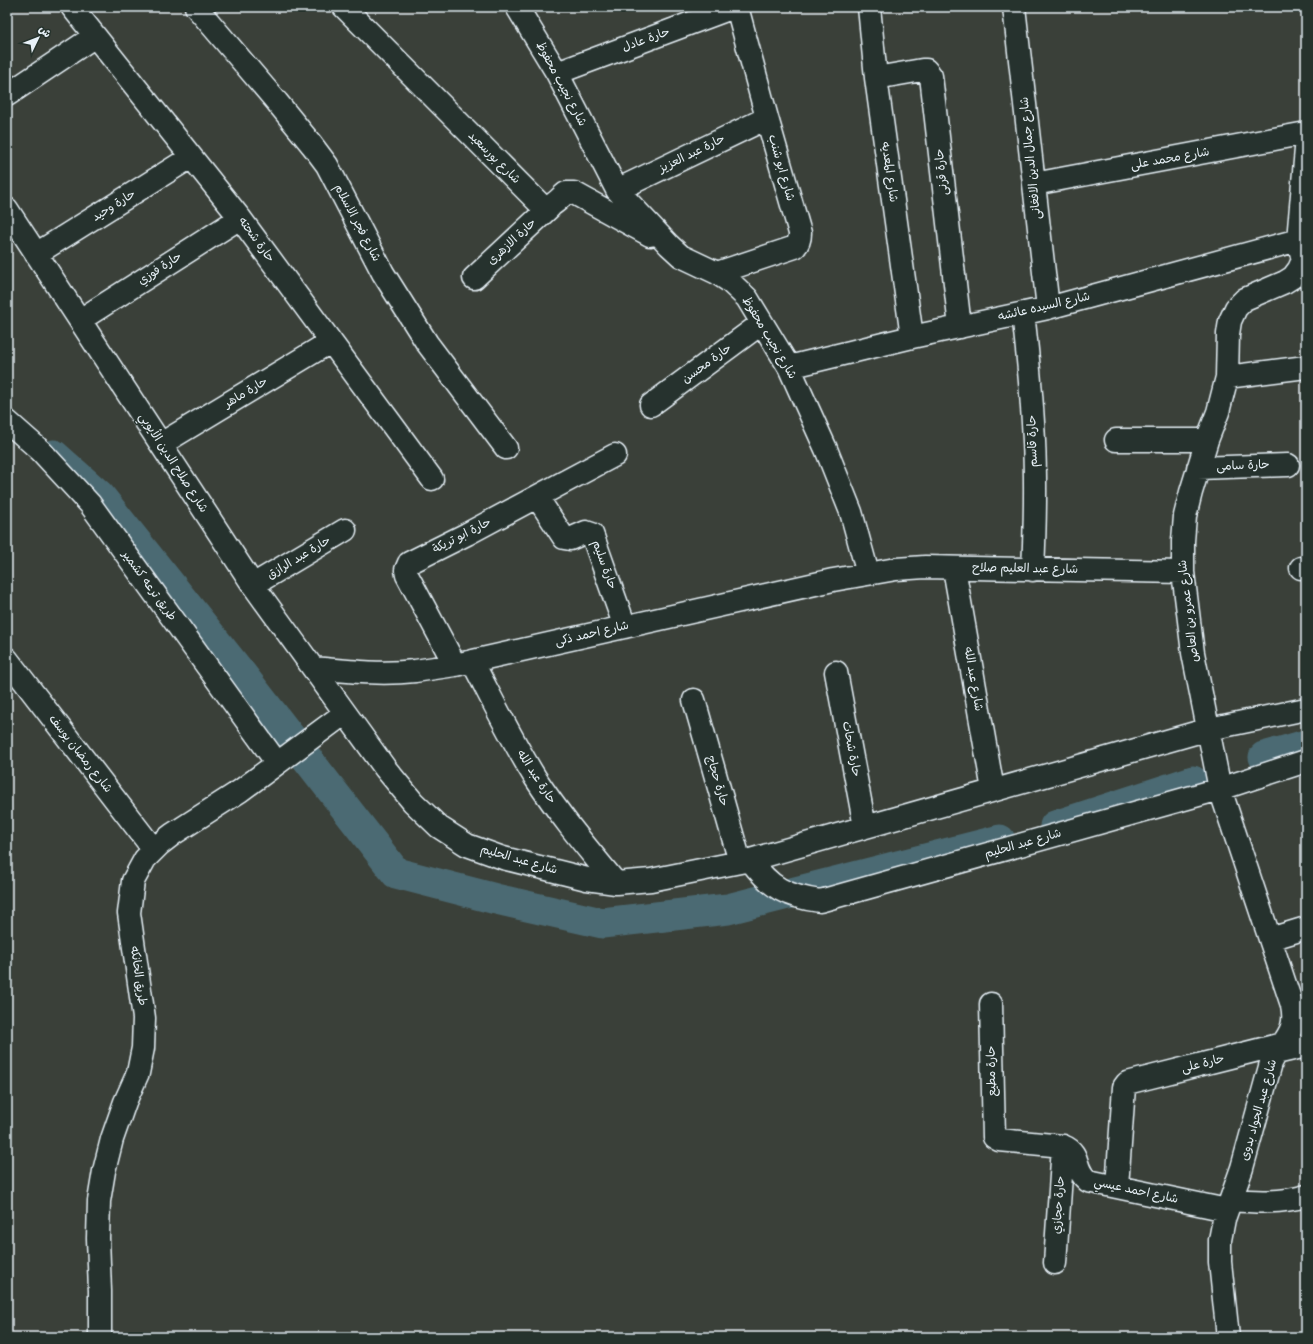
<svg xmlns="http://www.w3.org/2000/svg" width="1313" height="1344" font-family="Mynerve,'Playpen Sans Arabic',sans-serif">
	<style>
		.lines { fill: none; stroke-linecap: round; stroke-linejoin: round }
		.canal { stroke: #4c6a73; stroke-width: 31 }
		.minor-casing { stroke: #e8f1f8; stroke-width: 25 }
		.minor { stroke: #26332d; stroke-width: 22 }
		.labels { text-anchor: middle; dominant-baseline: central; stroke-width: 3; stroke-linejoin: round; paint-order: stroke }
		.street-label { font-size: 12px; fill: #e8f1f8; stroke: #26332d }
	</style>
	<rect width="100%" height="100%" fill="#3a4039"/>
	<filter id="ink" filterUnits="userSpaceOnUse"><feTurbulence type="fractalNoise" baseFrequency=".025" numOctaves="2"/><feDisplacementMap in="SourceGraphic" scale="8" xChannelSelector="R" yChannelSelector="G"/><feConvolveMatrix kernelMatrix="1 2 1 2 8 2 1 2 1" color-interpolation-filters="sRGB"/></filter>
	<g filter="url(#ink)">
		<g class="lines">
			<path class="canal" d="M54 455 99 495 239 671 396 873 496 899 602 923 728 909 1000 840
				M1264 757 1306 745
				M1055 826 1193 781"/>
			<g class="minor-casing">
				<path id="minor" d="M72 7 240 218 432 479
					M196 7 277 102 312 145 327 165 383 273 427 343 506 448
					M344 7 541 205C553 209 558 199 566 193H574L650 235
					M517 7 557 73 617 190 669 245 681 256 717 273 729 281 747 298 789 367 826 449 851 512 868 574
					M869 7 876 78 912 337
					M1014 7 1048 308
					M557 73 734 7
					M876 78 922 70H926L931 76 960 327
					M7 95 95 36
					M1034 184 1306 133
					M617 190 767 118
					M7 209 253 585 385 768 413 802 439 827 467 845 503 858 587 879 616 883 651 880 750 860 1209 729 1306 709
					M36 254 191 157
					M717 273 795 247C799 243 800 239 800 233L767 118 737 7
					M474 278 550 207
					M1023 313C1028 356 1032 398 1034 441 1036 484 1035 527 1033 570
					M80 320 240 218
					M789 367 912 337 1048 308 1298 240
					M1227 377 1306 367
					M651 405 762 323
					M7 421 41 451 90 504 277 763
					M1116 440H1207
					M161 444 330 342
					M1198 468 1288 465
					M537 497 564 538 570 539 586 532 592 534 625 627
					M954 568 993 790
					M1301 568H1306
					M253 585 345 530
					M7 659 154 850
					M472 661C493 701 512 741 536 779 560 816 588 849 616 883
					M455 665 407 575 406 570 409 563 467 534 615 455
					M313 668C347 671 381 675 415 671 428 669 442 667 455 665L833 580 896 569 925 567 1183 572
					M836 672 865 827
					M694 700 740 862
					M750 860C771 888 785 896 820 901L1220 789 1306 761
					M1270 939 1306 928
					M991 1004 994 1137 999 1140 1063 1146C1082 1154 1072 1168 1088 1181L1227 1210
					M1276 1053 1306 1046
					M1117 1187 1124 1087 1127 1083 1282 1044
					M1231 1200C1257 1202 1281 1203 1306 1196
					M1055 1263 1063 1146
					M100 1337V1291L98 1238 99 1201 104 1171 112 1139 125 1102 138 1073 143 1048 144 1018 129 913 133 881 145 859 160 844 173 834 240 791 345 713
					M1228 1337 1220 1262V1240L1224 1219 1242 1168 1271 1063C1282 1039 1298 1034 1292 1005L1220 789 1193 653 1183 572V541L1185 516 1191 492 1207 440 1218 412 1227 377 1228 334 1230 321 1236 308 1245 299 1285 282 1293 277 1299 269 1303 260 1298 240 1306 149"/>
			</g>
			<use href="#minor" class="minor"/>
		</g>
	</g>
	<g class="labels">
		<g class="street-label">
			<text transform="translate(646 40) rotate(-20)">حارة عادل</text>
			<text transform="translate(561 84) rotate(62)">شارع نجيب محفوظ</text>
			<text transform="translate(692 154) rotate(-26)">حارة عبد العزيز</text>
			<text transform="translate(494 158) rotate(45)">شارع بورسعيد</text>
			<text transform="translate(1031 158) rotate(-96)">شارع جمال الدين الافغانى</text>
			<text transform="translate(1170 159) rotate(-10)">شارع محمد على</text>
			<text transform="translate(781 168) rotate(74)">شارع ابو شنب</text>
			<text transform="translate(889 172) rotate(82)">شارع المعديه</text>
			<text transform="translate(942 172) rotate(-96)">حارة قرنى</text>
			<text transform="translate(114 206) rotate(-32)">حارة وحيد</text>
			<text transform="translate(357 223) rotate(62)">شارع فجر الاسلام</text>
			<text transform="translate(256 240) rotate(54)">حارة شحته</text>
			<text transform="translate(512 242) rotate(-43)">حارة الازهرى</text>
			<text transform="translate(160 269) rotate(-33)">حارة فوزي</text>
			<text transform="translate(1044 307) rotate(-13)">شارع السيده عائشه</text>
			<text transform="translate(769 338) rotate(59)">شارع نجيب محفوظ</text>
			<text transform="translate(707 364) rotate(-36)">حارة محسن</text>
			<text transform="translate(246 393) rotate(-31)">حارة ماهر</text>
			<text transform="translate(1033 441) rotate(-92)">حارة قاسم</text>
			<text transform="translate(173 463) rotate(57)">شارع صلاح الدين الأيوبي</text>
			<text transform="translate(1243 466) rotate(-2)">حارة سامى</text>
			<text transform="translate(462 536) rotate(-27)">حارة ابو تريكة</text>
			<text transform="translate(299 558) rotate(-31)">حارة عبد الرازق</text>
			<text transform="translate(604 565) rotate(70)">حارة سليم</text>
			<text transform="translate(1025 569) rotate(1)">شارع عبد العليم صلاح</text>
			<text transform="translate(149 586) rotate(54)">طريق ترعه كشمير</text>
			<text transform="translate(1189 611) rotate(-97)">شارع عمرو بن العاص</text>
			<text transform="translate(592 634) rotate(-13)">شارع احمد ذكى</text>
			<text transform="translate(973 679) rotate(80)">شارع عبد الله</text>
			<text transform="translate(851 749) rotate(79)">حارة شحات</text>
			<text transform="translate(80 754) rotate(52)">شارع رمضان يوسف</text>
			<text transform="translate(536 777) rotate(57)">حارة عبد الله</text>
			<text transform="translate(717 781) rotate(74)">حارة حجاج</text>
			<text transform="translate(1023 844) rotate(-16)">شارع عبد الحليم</text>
			<text transform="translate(519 860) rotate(16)">شارع عبد الحليم</text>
			<text transform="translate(138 976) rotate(82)">طريق الخانكه</text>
			<text transform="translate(1203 1064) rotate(-14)">حارة على</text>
			<text transform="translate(992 1071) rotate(-91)">حارة مطيع</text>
			<text transform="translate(1259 1110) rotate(-74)">شارع عبد الجواد بدوى</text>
			<text transform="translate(1136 1191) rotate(12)">شارع احمد عيسي</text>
			<text transform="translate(1059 1205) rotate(-86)">حارة حجازي</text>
		</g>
	</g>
	<rect width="1313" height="1344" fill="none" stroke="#26332d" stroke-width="24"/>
	<rect x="12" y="12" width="1289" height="1320" fill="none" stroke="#e8f1f8" stroke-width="1.5" filter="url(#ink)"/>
	<g transform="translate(38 38) rotate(47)" stroke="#26332d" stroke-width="3" paint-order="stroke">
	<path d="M0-3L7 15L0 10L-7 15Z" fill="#e8f1f8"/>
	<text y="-6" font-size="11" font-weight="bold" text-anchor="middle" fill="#e8f1f8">ش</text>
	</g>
</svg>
